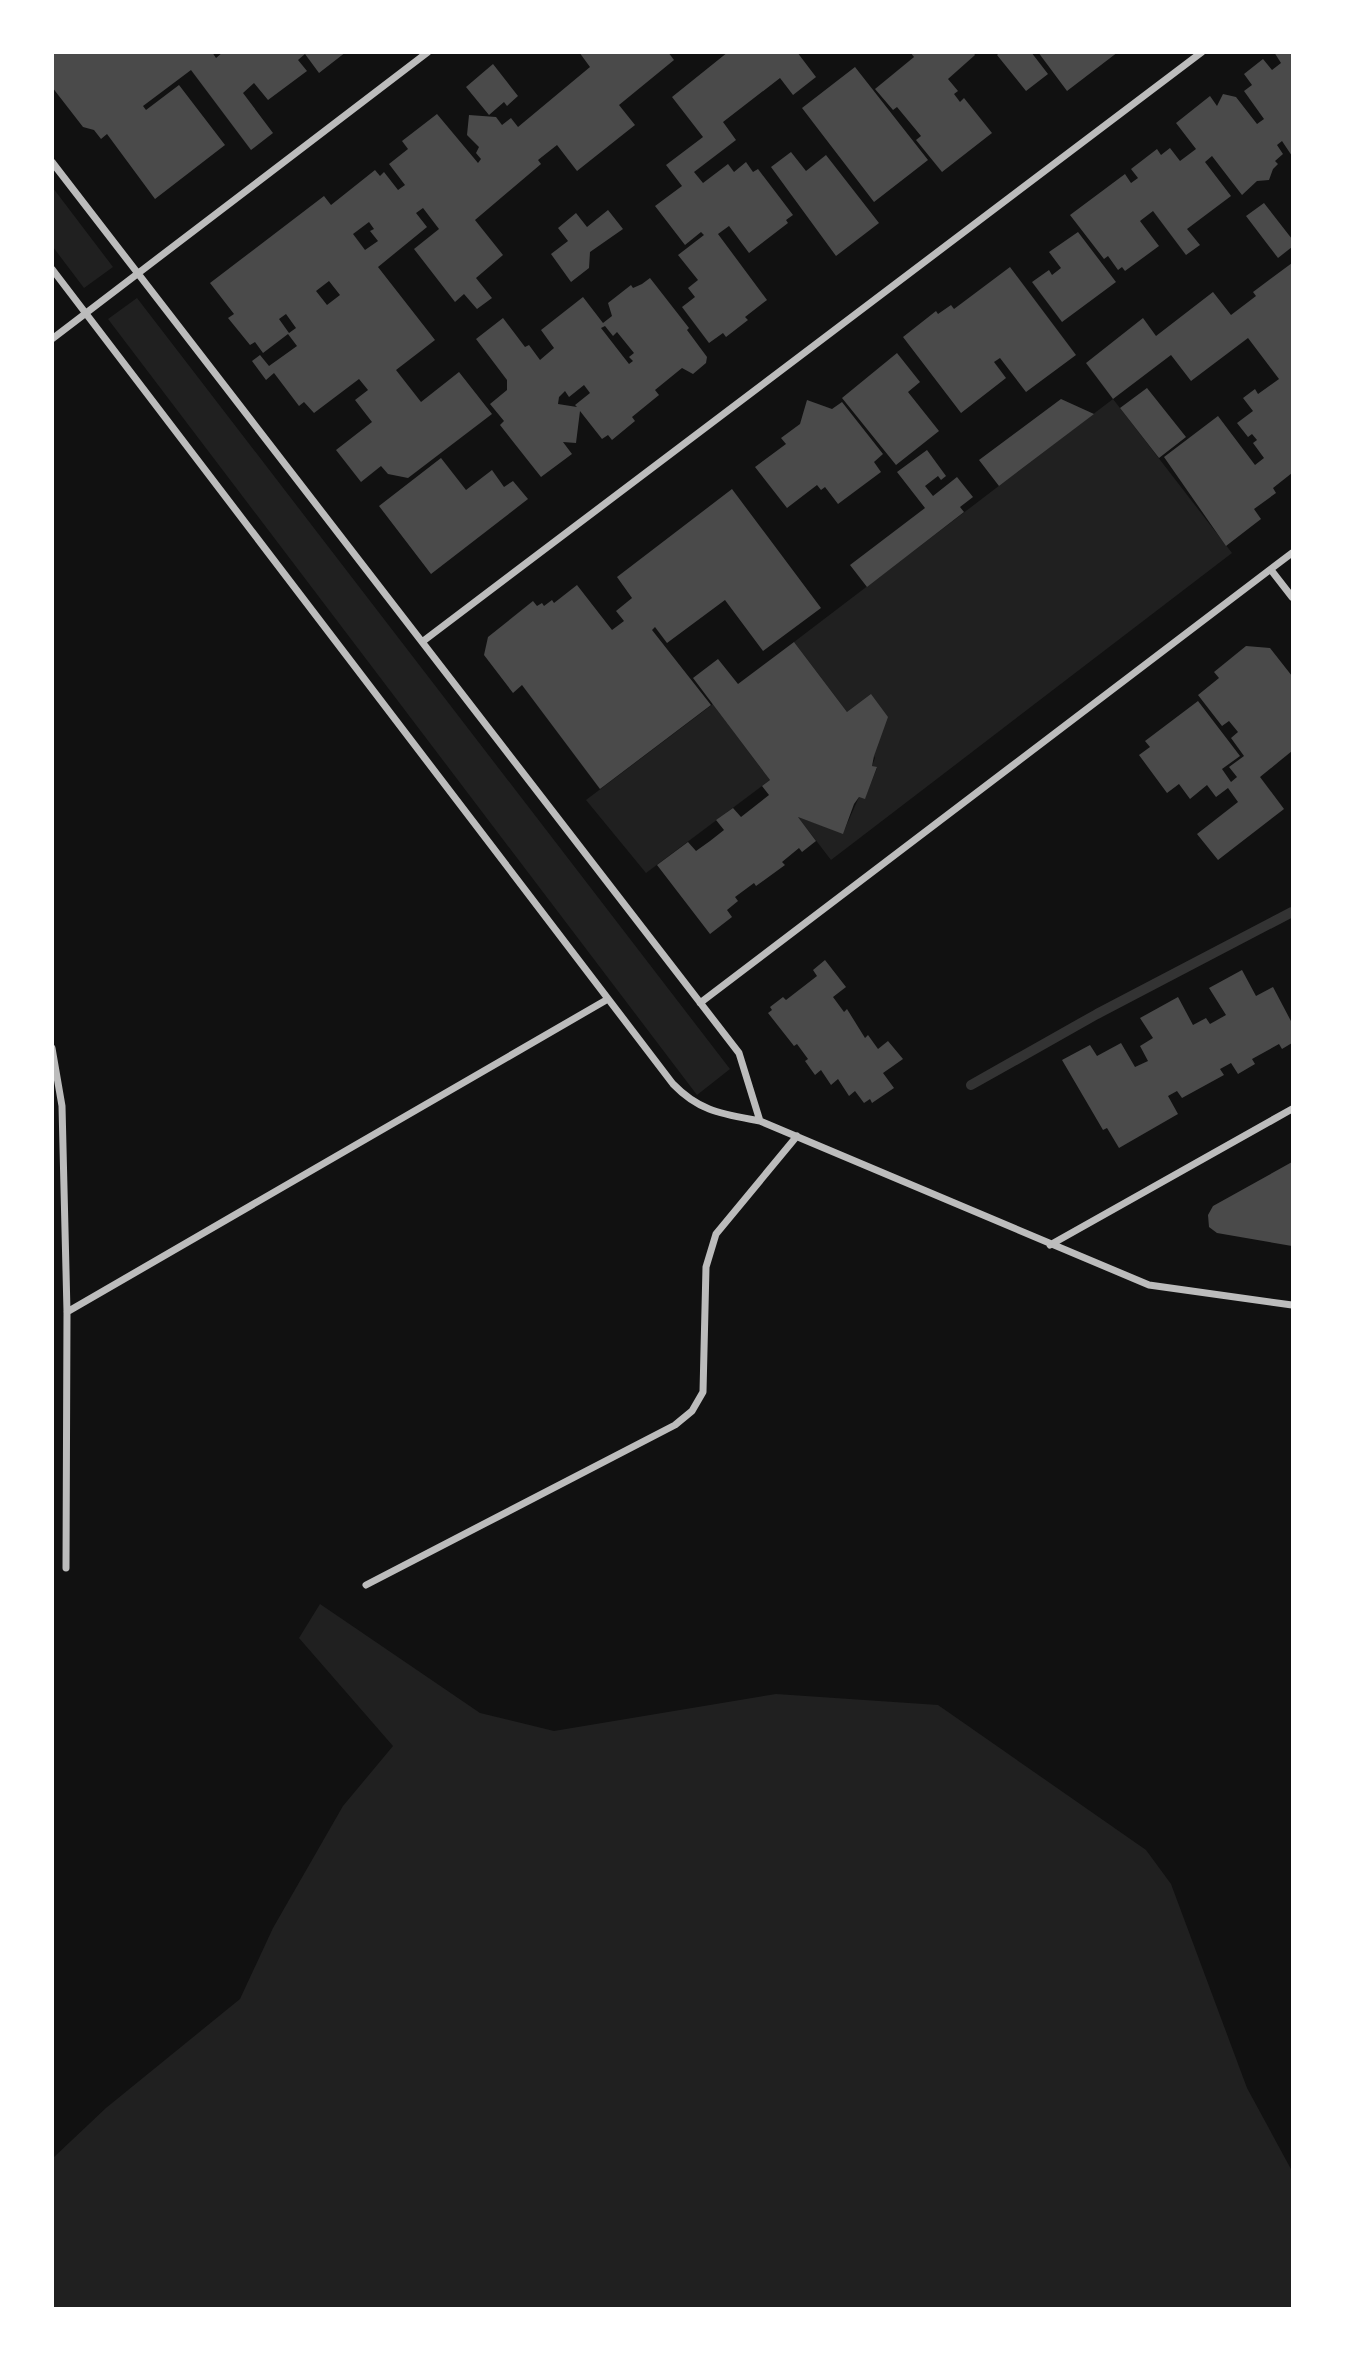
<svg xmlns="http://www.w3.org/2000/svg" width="1345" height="2361" font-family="Inter,sans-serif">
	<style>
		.green { fill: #202020 }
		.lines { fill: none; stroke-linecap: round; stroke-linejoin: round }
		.stream { stroke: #333; stroke-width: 10 }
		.building { fill: #4a4a4a; fill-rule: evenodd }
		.minor { stroke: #bcbcbc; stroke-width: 7 }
	</style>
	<rect width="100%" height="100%" fill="#111"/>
	<path class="green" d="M53 188 113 267 84 288 53 247Z
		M137 298 730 1069 697 1095 108 319Z
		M1113 399 1232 553 831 860 798 817 843 833 859 797 865 798 877 768 872 766 875 758 847 712 794 642Z
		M713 704 770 780 646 873 586 800Z
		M320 1604 480 1713 554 1731 776 1694 938 1705 1146 1850 1171 1884 1247 2088 1292 2171V2308H53V2158L106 2108 240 1999 273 1928 343 1806 393 1746 299 1638Z"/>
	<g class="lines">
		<path class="stream" d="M971 1085 1097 1014 1292 912"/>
	</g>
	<path class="building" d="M52 52H212L216 58 223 52H346L319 73 305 54 298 60 307 71 268 100 254 83 243 93 273 133 251 150 191 70 143 106 146 110 179 85 225 145 155 199 107 134 101 139 94 130 83 127 52 87Z
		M579 52H668L674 60 619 105 635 125 577 171 557 145 538 160 541 164 475 220 503 255 476 278 492 298 477 309 464 294 455 302 414 249 439 229 423 208 416 213 427 227 378 267 435 340 396 370 421 402 459 372 492 414 408 478 388 474 381 466 361 482 336 450 372 422 355 400 368 390 359 379 314 413 304 402 299 406 274 373 266 380 252 361 260 355 269 366 297 346 288 334 263 353 255 342 250 345 228 318 234 314 210 283 324 196 331 205 375 170 380 176 384 172 398 190 405 185 389 164 408 149 402 141 437 114 478 163 481 159 476 153 479 147 467 135 469 115 496 117 502 125 511 118 518 127 590 67ZM369 222 374 229 370 231 378 241 365 250 353 234ZM329 281 340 295 327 305 316 291ZM286 314 296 328 289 333 279 319Z
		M728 52H797L816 77 793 95 780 78 723 122 736 140 694 172 703 183 728 164 734 172 746 162 753 172 758 169 793 215 786 220 788 223 749 253 729 226 718 234 767 300 745 317 748 320 726 337 723 333 709 343 682 307 695 297 688 288 698 280 678 255 704 235 701 232 685 245 655 206 682 186 666 165 703 137 672 97Z
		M910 52H973L975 55 948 79 958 91 954 94 960 102 964 98 992 133 942 172 916 140 921 136 897 107 893 110 875 89 914 57Z
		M1000 52H1031L1048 74 1026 91 997 55Z
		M1038 52H1118L1067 91Z
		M1274 52H1292V156L1282 141 1277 145 1283 154 1275 161 1278 164 1273 169 1269 180 1257 181 1242 195 1212 156 1205 162 1231 196 1187 229 1200 245 1186 255 1153 211 1140 221 1159 246 1125 271 1122 267 1118 270 1108 256 1104 259 1070 215 1125 174 1131 183 1138 178 1131 169 1157 149 1161 155 1170 148 1180 161 1196 149 1176 123 1210 96 1217 106 1223 94 1236 97 1257 124 1264 119 1244 91 1252 85 1244 74 1263 59 1272 70 1281 63Z
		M493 64 518 96 507 106 504 102 489 115 466 87Z
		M855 67 928 160 874 202 802 108Z
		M791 152 806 171 826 155 879 223 836 256 771 167Z
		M1264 203 1292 239V247L1278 258 1246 216Z
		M608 210 623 229 590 252 589 268 571 282 551 254 568 241 558 228 576 213 587 227Z
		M1078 232 1116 282 1062 322 1032 282 1049 270 1052 275 1061 268 1049 252Z
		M1292 263V473L1273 488 1276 493 1254 509 1261 519 1226 546 1164 457 1218 416 1255 465 1264 458 1253 443 1257 440 1252 434 1248 437 1237 423 1253 411 1243 398 1255 389 1258 394 1279 379 1248 338 1191 381 1171 355 1113 399 1086 363 1143 318 1156 336 1213 292 1231 315 1256 296 1253 292Z
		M1010 267 1076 355 1026 392 1000 358 994 362 1006 378 961 413 903 337 936 311 938 314 951 305 954 309Z
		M650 278 689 328 687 330 707 357 706 363 693 374 682 368 655 390 659 395 632 417 635 421 612 440 608 435 602 439 580 411 576 443 563 442 572 454 541 477 500 425 504 421 490 404 507 390V380L476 339 503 318 525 347 529 345 540 360 554 348 541 330 583 297 603 323 612 316 608 303 631 285 633 288 642 284ZM605 326 613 336 617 332 634 353 629 357 633 361 629 364 601 328ZM584 385 590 393 575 405 577 407 558 404 559 397 565 391 569 397Z
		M897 353 920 382 908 392 939 431 896 465 842 398Z
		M1147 388 1186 437 1159 458 1120 408Z
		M1061 399 1094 414 999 486 979 460Z
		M807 400 832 409 842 402 883 454 874 462 881 472 838 504 825 487 821 490 817 485 787 508 755 467 786 444 781 438 800 424Z
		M927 450 946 476 941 480 938 476 925 486 933 496 957 477 973 497 960 507 964 512 867 587 850 565 925 508 897 472Z
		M441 458 466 490 492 470 504 487 513 481 528 499 431 574 379 506Z
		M732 489 821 608 763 651 725 600 667 643 655 627 652 630 711 705 600 789 522 685 513 693 484 655 488 637 533 601 537 606 542 603 544 606 552 600 554 603 577 585 612 630 624 621 616 611 632 598 617 577Z
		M794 642 847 712 871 694 888 717 874 756 872 766 877 767 865 799 859 797 854 804 843 834 798 817 816 841 802 852 799 848 782 862 785 865 756 886 754 883 735 897 738 901 727 910 732 917 710 934 657 865 688 842 696 851 710 841 724 830 716 820 733 808 741 817 769 795 762 786 770 780 693 678 718 659 738 684Z
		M1246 646 1270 648 1292 676V751L1260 777 1284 809 1218 860 1197 834 1238 802 1228 788 1216 797 1207 785 1190 799 1179 784 1167 793 1139 755 1150 747 1145 741 1198 701 1240 756 1222 769 1231 782 1237 777 1229 767 1244 756 1231 738 1238 732 1229 721 1222 726 1198 695 1219 678 1214 672Z
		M825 960 846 987 833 997 844 1012 847 1009 865 1038 868 1035 878 1049 888 1041 903 1059 883 1073 894 1088 872 1103 870 1099 864 1103 855 1091 849 1096 838 1079 831 1085 821 1070 815 1075 805 1061 808 1059 797 1044 794 1046 768 1013 772 1010 770 1007 783 997 786 1000 817 976 813 970Z
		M1242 970 1256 996 1273 987 1292 1023V1043L1282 1049 1279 1044 1252 1059 1255 1064 1238 1074 1231 1063 1220 1069 1224 1075 1182 1098 1177 1091 1168 1096 1178 1114 1119 1148 1107 1128 1103 1130 1062 1060 1090 1045 1097 1056 1121 1043 1135 1067 1148 1061 1140 1046 1153 1038 1140 1018 1178 997 1193 1025 1206 1018 1210 1024 1226 1015 1209 988Z
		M1292 1162V1246L1217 1233 1209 1227 1208 1215 1213 1206Z"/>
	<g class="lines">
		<path class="minor" d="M52 162 739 1053 760 1121
			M52 269 673 1084C700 1112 723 1114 760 1121L1149 1285 1292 1305
			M52 339 428 52
			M1271 570 1292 597
			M422 642 1202 52
			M700 1003 1292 553
			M52 1048 62 1106 67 1312 66 1568
			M1050 1245 1292 1109
			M67 1312 608 999
			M366 1585 675 1425 692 1411 703 1392 706 1267 716 1234 797 1136"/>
	</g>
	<rect width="1345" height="2361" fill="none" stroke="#ffffff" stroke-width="108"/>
</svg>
